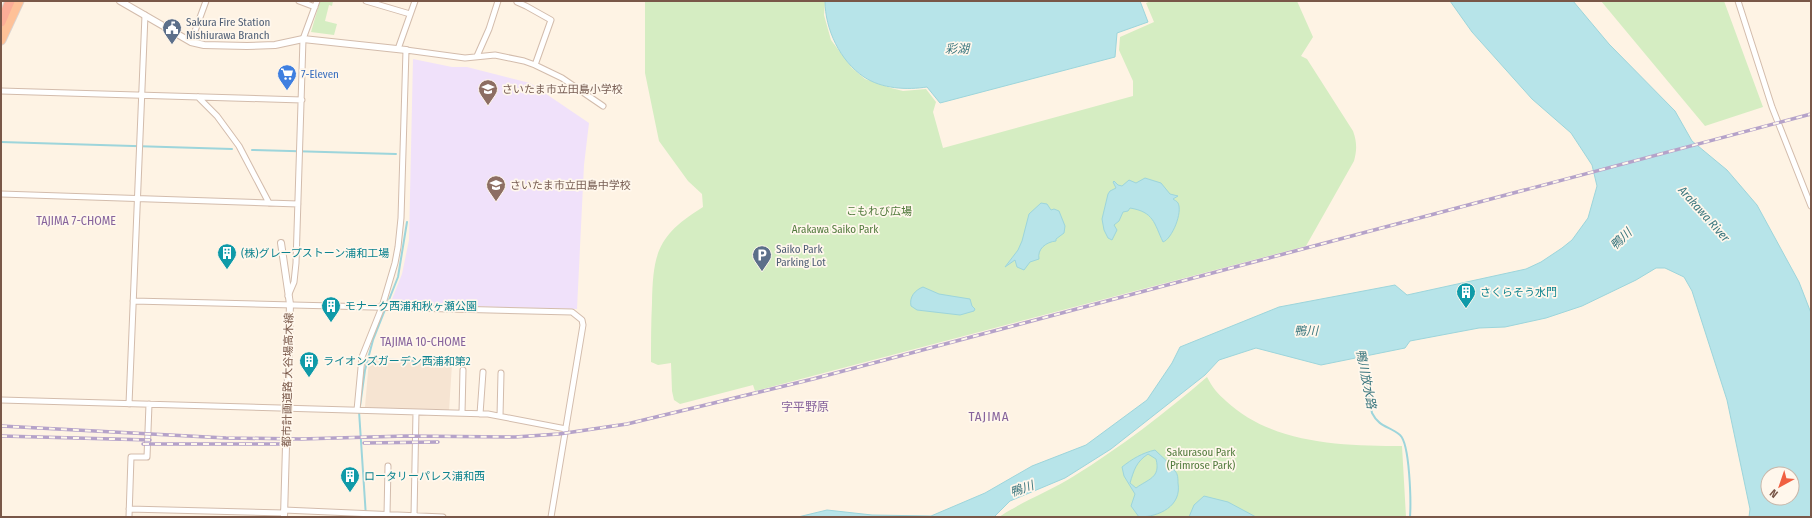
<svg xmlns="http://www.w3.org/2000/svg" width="1812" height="518" font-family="'Fira Sans Condensed','Noto Sans JP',sans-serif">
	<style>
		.residential { fill: #f6e4d2 }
		.education { fill: #f0e1fa }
		.green { fill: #d5edc2 }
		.water { fill: #b7e4e9; stroke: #9dd5db; fill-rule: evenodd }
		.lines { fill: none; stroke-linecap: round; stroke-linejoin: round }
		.stream { stroke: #9dd5db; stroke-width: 2 }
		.minor-casing { stroke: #d3bcac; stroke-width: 7 }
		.tertiary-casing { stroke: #d3bcac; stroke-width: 8 }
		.trunk-casing { stroke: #dcd3cf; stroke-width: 11 }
		.motorway-casing { stroke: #dcd3cf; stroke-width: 11 }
		.minor { stroke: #fff; stroke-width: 5 }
		.tertiary { stroke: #fff; stroke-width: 6 }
		.trunk { stroke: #fec198; stroke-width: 9 }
		.motorway { stroke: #fcad97; stroke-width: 9 }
		.rail-casing { stroke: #b5a2c9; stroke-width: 3.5 }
		.rail { stroke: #fff7ec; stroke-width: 2; stroke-dasharray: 6; stroke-linecap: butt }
		.labels { text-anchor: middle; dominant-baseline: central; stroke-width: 3.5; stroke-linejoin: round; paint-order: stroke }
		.service-label { font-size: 11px; fill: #4e5e75; stroke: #fff7ec; text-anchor: start }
		.shop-label { font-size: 11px; fill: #366cbe; stroke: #fff7ec; text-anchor: start }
		.education-label { font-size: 11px; fill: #785e54; stroke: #fff7ec; text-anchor: start }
		.park-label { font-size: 11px; fill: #517a3c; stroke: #fff7ec }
		.culture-label { font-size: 11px; fill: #0d838f; stroke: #fff7ec; text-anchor: start }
		.street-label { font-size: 11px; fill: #795748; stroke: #fff7ec }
		.water-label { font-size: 12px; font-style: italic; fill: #3a767e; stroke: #fff7ec }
		.neighbourhood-label { font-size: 12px; fill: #86639c; stroke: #fff7ec }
		.quarter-label { font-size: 13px; letter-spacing: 1px; fill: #86639c; stroke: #fff7ec }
	</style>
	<rect width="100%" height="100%" fill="#fef3e4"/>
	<path class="residential" d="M369 360 452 364 449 411 367 409 365 407Z"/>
	<path class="education" d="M413 59 452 67H467L530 83 589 123 584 165 577 309 390 304 402 274 409 240Z"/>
	<path class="green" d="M320 1H333L332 6 329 5 325 21 337 24 334 35 311 32Z
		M645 1H825L824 15 831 40 852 68 865 79 891 88 903 91 926 89 936 102 933 112 943 148 1133 96V81L1119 50 1120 37 1154 22 1146 3 1151 1H1297L1313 37 1301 56 1307 59 1353 131C1357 142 1357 150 1354 161L1306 246 755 391 753 385 680 404 674 400 672 391 671 363 658 365 651 362C651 342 651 323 652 303 653 252 658 235 703 207L702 194 688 181 659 141 645 73Z
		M1601 1H1724L1763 107 1705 126Z
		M1207 377C1212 387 1218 394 1226 401 1272 444 1342 446 1402 446L1406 517H999C1023 501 1050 491 1074 476 1121 447 1165 413 1207 377Z"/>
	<path class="water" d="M825 1H1140L1148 22 1117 33 1115 57 940 103 927 87C907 90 882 89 864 77 840 61 825 29 825 1Z
		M1450 1H1573L1609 44 1675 111 1692 141 1727 170 1757 205 1799 282 1811 313V517H1749L1750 509 1727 400 1692 291 1684 277 1665 268H1656L1636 280 1582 306 1546 318 1505 327 1479 328 1410 341 1405 348 1321 365 1256 348 1219 360 1205 375 1111 449 1065 478 1010 501 994 517H798L827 510 872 515 931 516 985 493 1032 466 1086 445 1147 400 1172 363 1180 347 1279 307 1395 285 1407 295 1526 269 1541 262 1562 248 1572 240 1588 218 1597 186 1592 165 1571 133 1532 99 1472 32ZM1768 474H1792V498H1768Z
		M1145 178 1161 183 1170 194 1178 196 1173 199C1174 200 1177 201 1178 203 1183 212 1172 239 1163 242 1154 223 1154 212 1130 208L1128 211 1123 212 1119 221 1114 225 1117 230 1112 240 1108 238 1104 230 1102 219 1108 194 1110 191 1116 188 1113 182 1114 181 1118 185 1122 186 1129 180 1136 183Z
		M1041 203 1047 204 1051 210 1054 209 1059 211 1065 226 1064 233 1056 239V241C1046 242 1037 249 1039 259L1030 262 1024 270 1017 267 1015 260 1005 267 1018 250 1022 241 1029 214Z
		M923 287 939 294 970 299 972 306 975 309 974 311 960 315 917 310 911 306C909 297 915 290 923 287Z
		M1155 450C1162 457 1170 463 1175 471 1178 474 1178 479 1178 483 1182 506 1159 517 1139 517L1131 506 1135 494 1124 476 1122 467C1132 459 1142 453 1155 450ZM1148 454 1156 459C1161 478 1148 479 1136 488L1130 483C1134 470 1136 462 1148 454Z
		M1204 496 1228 502 1256 517H1189L1194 505Z"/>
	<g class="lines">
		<path class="stream" d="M1 142 232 149
			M252 150 396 154
			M1362 356 1372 413C1379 427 1389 426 1400 435 1410 444 1411 502 1410 517
			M369 358 464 364
			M360 406 365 370 373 340 398 277 407 222
			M359 411 366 517"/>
		<g class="minor-casing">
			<path id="minor" d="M299 1 315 7
				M366 1 410 14
				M518 1 517 2 526 6 551 20 535 65
				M1738 1 1772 107 1811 206
				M191 42 206 1
				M398 49 415 1
				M477 56 489 29 498 1
				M1 91 302 100
				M198 97 217 116 239 146 269 203
				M1 194 298 204
				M288 296 294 282 296 263 303 39 317 1
				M133 301 572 312 582 320 583 325 551 517
				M1 400 488 414 566 429
				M129 404 145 15
				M357 410 362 357 382 307 395 263 398 247 401 218 406 50 465 58 495 55 524 61 535 65 562 78 603 106
				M462 413 463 370
				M480 414 483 372
				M500 416 501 373
				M129 509 284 513
				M284 510 443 517
				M387 515 388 466
				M414 516 416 412
				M129 517 131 457H147L149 404"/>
		</g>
		<g class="tertiary-casing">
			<path id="tertiary" d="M120 1 191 42 204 45 247 46 275 45 303 39 406 50
				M281 243 290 304 284 517"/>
		</g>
		<g class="trunk-casing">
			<path id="trunk" d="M1 40 19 1"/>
		</g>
		<g class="motorway-casing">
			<path id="motorway" d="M1 22 10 1"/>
		</g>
		<use href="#minor" class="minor"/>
		<use href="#tertiary" class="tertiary"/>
		<use href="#trunk" class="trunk"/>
		<use href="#motorway" class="motorway"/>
		<g class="rail-casing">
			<path id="rail" d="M1 426 226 438 301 439 406 436 515 437 559 434 627 424 813 379 1811 114
				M1 436 150 440
				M364 443 438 442
				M143 444H251
				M246 444H288"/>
		</g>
		<use href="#rail" class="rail"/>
	</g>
	<defs>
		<g id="civic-pin" transform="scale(1)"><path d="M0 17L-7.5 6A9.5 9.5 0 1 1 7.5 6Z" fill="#5c6f8a" stroke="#fff7ec"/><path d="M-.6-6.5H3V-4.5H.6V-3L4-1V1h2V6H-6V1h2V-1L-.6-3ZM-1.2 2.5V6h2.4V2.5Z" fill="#fff"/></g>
		<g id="supermarket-pin" transform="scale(1)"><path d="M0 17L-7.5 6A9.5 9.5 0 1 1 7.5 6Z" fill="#3f7fe0" stroke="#fff7ec"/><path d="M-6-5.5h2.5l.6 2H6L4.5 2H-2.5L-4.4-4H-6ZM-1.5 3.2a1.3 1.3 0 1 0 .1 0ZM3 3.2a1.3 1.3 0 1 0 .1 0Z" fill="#fff"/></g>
		<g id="school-pin" transform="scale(1)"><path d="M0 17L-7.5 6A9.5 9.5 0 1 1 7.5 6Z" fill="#8d6e63" stroke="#fff7ec"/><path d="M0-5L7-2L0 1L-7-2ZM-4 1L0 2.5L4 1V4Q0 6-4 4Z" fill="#fff"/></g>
		<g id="building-pin" transform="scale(1)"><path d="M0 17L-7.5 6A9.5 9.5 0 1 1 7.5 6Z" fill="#0f9aa8" stroke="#fff7ec"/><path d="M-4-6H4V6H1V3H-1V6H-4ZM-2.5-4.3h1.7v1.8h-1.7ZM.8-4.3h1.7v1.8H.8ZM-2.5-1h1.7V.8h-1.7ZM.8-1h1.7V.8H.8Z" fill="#fff"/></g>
		<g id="parking-pin" transform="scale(1)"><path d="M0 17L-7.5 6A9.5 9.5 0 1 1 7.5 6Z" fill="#5c6f8a" stroke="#fff7ec"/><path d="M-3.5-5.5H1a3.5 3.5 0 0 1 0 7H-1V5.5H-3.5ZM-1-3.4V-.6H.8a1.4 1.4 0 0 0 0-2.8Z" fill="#fff"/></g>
	</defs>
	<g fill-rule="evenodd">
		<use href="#civic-pin" x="172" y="28"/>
		<use href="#supermarket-pin" x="287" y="74"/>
		<use href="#school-pin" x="488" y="89"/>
		<use href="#school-pin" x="496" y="185"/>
		<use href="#building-pin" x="227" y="253"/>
		<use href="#parking-pin" x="762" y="255"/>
		<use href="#building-pin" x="1466" y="292"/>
		<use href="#building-pin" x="331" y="306"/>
		<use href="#building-pin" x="309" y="361"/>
		<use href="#building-pin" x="350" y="476"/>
	</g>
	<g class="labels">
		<g class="service-label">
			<text x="186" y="22">Sakura Fire Station<tspan x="186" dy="13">Nishiurawa Branch</tspan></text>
			<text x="776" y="249">Saiko Park<tspan x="776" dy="13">Parking Lot</tspan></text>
		</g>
		<g class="shop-label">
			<text x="301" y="74">7-Eleven</text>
		</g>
		<g class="education-label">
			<text x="502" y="89">さいたま市立田島小学校</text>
			<text x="510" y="185">さいたま市立田島中学校</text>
		</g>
		<g class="park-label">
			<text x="879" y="211">こもれび広場</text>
			<text x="835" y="229">Arakawa Saiko Park</text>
			<text x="1201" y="452">Sakurasou Park<tspan x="1201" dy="13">(Primrose Park)</tspan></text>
		</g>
		<g class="culture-label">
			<text x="241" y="253">(株)グレープストーン浦和工場</text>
			<text x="1480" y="292">さくらそう水門</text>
			<text x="345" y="306">モナーク西浦和秋ヶ瀬公園</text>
			<text x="323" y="361">ライオンズガーデン西浦和第2</text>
			<text x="364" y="476">ロータリーパレス浦和西</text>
		</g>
		<g class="street-label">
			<text transform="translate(288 380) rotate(-89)">都市計画道路 大谷場高木線</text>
		</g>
		<g class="water-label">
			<text x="957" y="49">彩湖</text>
			<text transform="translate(1704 214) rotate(48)">Arakawa River</text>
			<text transform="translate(1621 239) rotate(-44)">鴨川</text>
			<text x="1306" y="331">鴨川</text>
			<text transform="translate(1366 379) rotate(79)">鴨川放水路</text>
			<text transform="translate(1022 489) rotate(-20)">鴨川</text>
		</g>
		<g class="neighbourhood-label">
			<text x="76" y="221">TAJIMA 7-CHOME</text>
			<text x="423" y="342">TAJIMA 10-CHOME</text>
			<text x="805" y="407">字平野原</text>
		</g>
		<g class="quarter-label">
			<text x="989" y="416">TAJIMA</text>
		</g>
	</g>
	<rect width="1812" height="518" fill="none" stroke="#795748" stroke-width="4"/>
	<g transform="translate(1780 486) rotate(220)"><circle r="19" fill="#fff7ec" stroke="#c9b7aa"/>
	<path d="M0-3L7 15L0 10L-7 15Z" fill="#f06041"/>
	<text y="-6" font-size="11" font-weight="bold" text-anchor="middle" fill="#795748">N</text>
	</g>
</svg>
